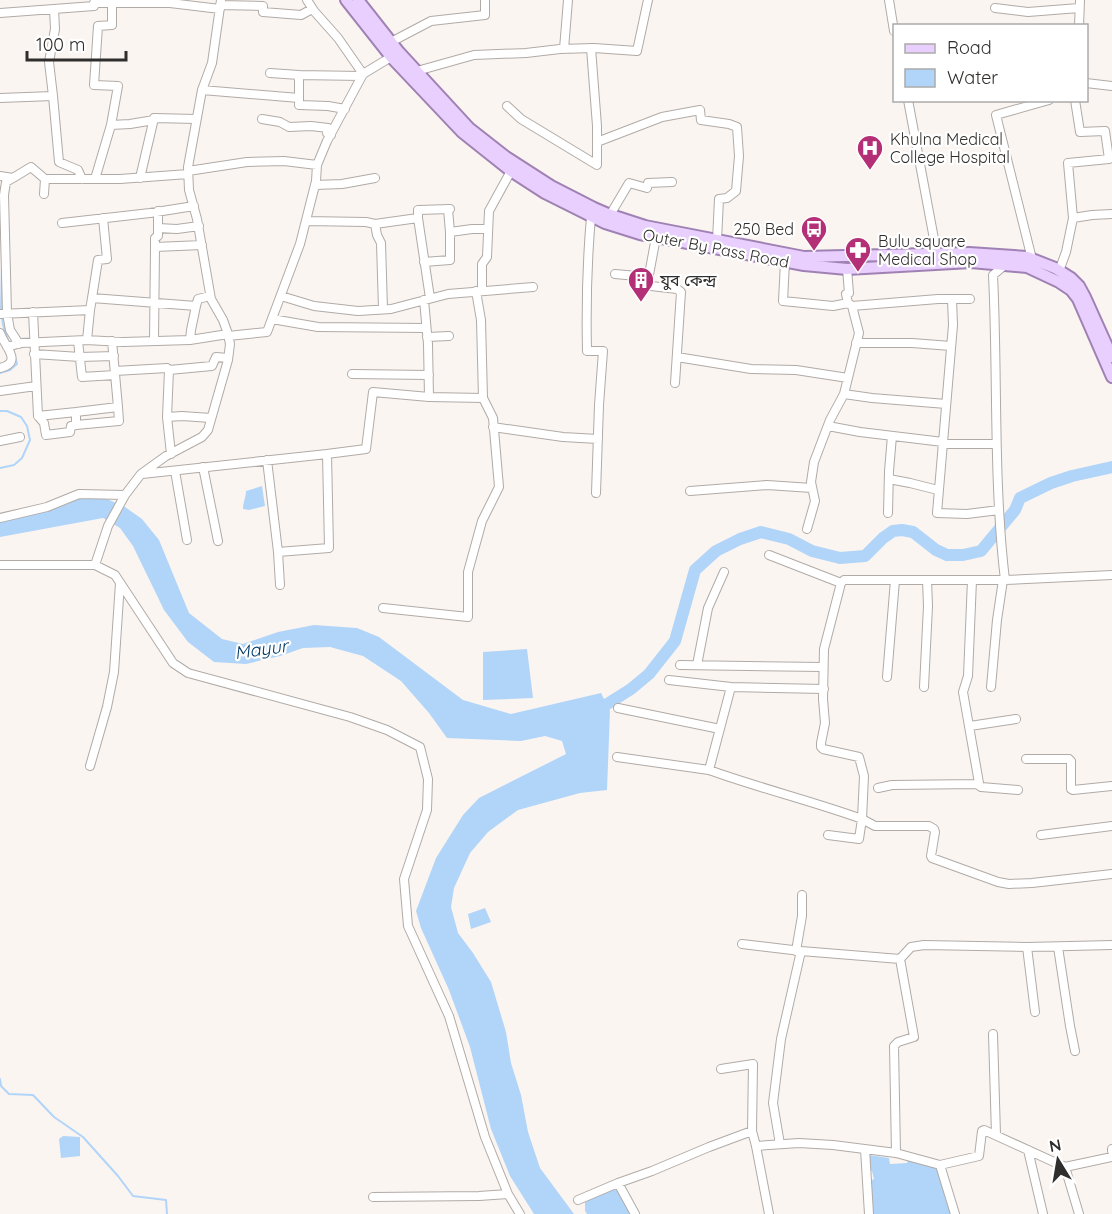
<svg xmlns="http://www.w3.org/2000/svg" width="1112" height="1214" font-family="Quicksand,'Noto Sans Bengali',sans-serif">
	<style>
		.water { fill: #b1d4f9 }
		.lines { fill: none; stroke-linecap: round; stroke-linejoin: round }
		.stream { stroke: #b1d4f9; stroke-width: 2 }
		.river { stroke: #b1d4f9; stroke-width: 12 }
		.minor-casing { stroke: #b1aba7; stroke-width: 10 }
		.major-casing { stroke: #9f82b3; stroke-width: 14 }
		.minor { stroke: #fff; stroke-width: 8 }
		.major { stroke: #e9cffd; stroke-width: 10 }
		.labels { text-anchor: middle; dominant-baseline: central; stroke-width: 4.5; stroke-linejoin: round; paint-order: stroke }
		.poi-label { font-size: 16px; fill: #302e2c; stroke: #fff; text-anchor: start }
		.street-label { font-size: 16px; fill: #302e2c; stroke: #fff }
		.water-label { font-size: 18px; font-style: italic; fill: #013965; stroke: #fff }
	</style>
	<rect width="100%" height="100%" fill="#fbf5f1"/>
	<path class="water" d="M262 486 265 506 249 510 243 509C243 502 246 497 246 491Z
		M78 498 107 499 125 507 142 519 159 540 189 613 222 639 243 644 278 632 314 625 357 628 379 637 463 700 511 714 601 693 610 711 607 790 580 793 518 810 488 832 470 853 454 888 451 907 458 933 473 953 491 982 506 1032 511 1063 521 1095 528 1132 540 1168 574 1214H534L510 1176 491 1129 470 1047 449 990 421 928 416 911 436 858 463 815 479 798 566 754 562 741 545 736 521 741 447 738 429 713 401 681 363 656 330 647 303 648 280 656 246 664 214 662 188 642 164 610 133 546 120 528 103 518 0 537V521L30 515Z
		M527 649 533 698 483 700V652Z
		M485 908 491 922 471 929 468 914Z
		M63 1136 80 1137V1156L61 1158 59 1139Z
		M869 1155 889 1158 890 1164 907 1163 908 1160 938 1169 952 1214H873L870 1181 874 1179 872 1171H869Z
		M616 1188 632 1214H587L585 1211V1202Z"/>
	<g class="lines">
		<path class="stream" d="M1 311 2 266
			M0 373 10 370 17 364C13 346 3 336 2 317
			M0 411H7L21 417 27 426 30 440 22 458 14 465 0 468
			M0 1079 1 1086 9 1094 33 1095 54 1117 83 1137 118 1176 133 1196 166 1200 167 1214"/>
		<path class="river" d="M593 713 631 689 649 674 675 641 695 570 716 551 740 539 761 532 789 539 812 551 840 558 865 556 883 538 893 531 902 530 913 532 936 550 947 555H963L981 551 1015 510 1020 498 1051 483 1072 476 1112 467"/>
		<g class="minor-casing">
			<path id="minor" d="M307 0 314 11 338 38 363 74
				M889 0 894 31
				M112 3H170L220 9
				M220 5 263 6V12L301 15 312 9
				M995 8 1028 12 1079 8
				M0 13 94 6V3H112V25L98 26 94 85 118 86 111 125 95 179H45L31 167 13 178 0 176
				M1079 26 1080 0
				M391 42 431 21 485 15V0
				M564 49 568 0
				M417 71 474 55 526 53 560 49 594 48 637 51 648 0
				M270 73 299 75V105L328 106 345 109
				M297 75 362 76
				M1086 83 1112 86
				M202 90 299 98
				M53 96 49 62 55 29 54 9
				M0 98 53 96 59 162 78 170 82 179
				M908 100 937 255
				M507 106 521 119 597 165V126L591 48
				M262 119 280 122 289 127 311 126 328 128 327 133 331 135
				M111 125 130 124 154 120
				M597 142 662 117 700 110 701 120 729 124 737 127 739 156 736 191 727 198 719 199 717 240
				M188 171 247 162 284 161 317 165 327 141 363 74 391 57
				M13 178 6 182 4 195 7 313 10 330 19 344
				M140 178 154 118 196 119
				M95 179H120L188 174
				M315 185 342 184 375 178
				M44 194 45 179
				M448 209 450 232 472 229H488
				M610 215 629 183 647 188 648 183 672 182
				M591 217C587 262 586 306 587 351H603L599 405 596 493
				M418 218V210L450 209
				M1073 218 1092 215 1112 214
				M306 221 366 222 375 224 418 218 430 298
				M62 223 150 213 194 206
				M375 224 377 235 381 243 383 309
				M158 228 177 229 199 226
				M656 237 648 280 651 286 677 289 681 292 675 383
				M155 247V238L158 236V211
				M1032 259 996 115 1049 100
				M424 262 450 260V232
				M785 262 783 301 833 306 848 303
				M1005 265 993 275C998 377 993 479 1005 580L1112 575
				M1059 271 1066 252 1073 218 1068 163 1109 159 1105 131 1080 132 1075 100
				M615 274 648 277
				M482 291V264L487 257 489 211 511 171
				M281 296 314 306 358 311 391 309 448 294 533 287
				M92 298 98 260 107 259 103 218
				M952 299 953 325 937 513 967 514 999 510
				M424 300 428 344 429 397
				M852 306 938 299H970
				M90 310 92 298 196 306 198 299 210 296
				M33 312 38 416 44 423 46 435 70 432 71 426 76 425V412L118 407 112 341
				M0 314 90 310 87 340
				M272 319 318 327 426 328
				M0 333C4 346 24 362 0 368
				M228 336 267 332 300 244 316 181 317 165
				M427 337 449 336
				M190 340 191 330 196 306
				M78 341 82 377 115 375
				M154 341 155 247 202 245
				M856 343H912L951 346
				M7 347 21 343 86 340 123 342 190 340 228 334
				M34 354 80 357 114 356
				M677 357 751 369 796 370 848 378
				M115 371 167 368 169 370
				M352 374 429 375
				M0 391 36 386
				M844 394 872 398 946 404
				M38 416 76 412
				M167 417 169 370 212 366 216 357 228 358
				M76 425 119 421 118 407
				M828 426 860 432 943 442 945 444H996
				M493 427 563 437 598 439
				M0 441 20 437
				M171 454 167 417 182 416 211 418
				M327 454 366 449 373 392 429 397 483 398 481 320 476 291
				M203 467 218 541
				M175 471 187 540
				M142 474 327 454 329 548 278 552 267 460
				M889 479 910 483 938 490
				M690 491 767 485 812 488
				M125 495 141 474 166 456 202 437 208 430 228 360 230 344 228 334 223 320 211 299 197 219 189 190 188 167 202 90 212 63 221 0
				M888 513 889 471 892 436
				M0 518 47 507 79 494 125 495 108 526 95 565
				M807 529 815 501 811 482 814 462 830 420 844 394 859 333 852 306 848 303 846 294 849 293 847 269
				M278 552 280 585
				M769 555 841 583
				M0 565H95L115 575 173 663 188 673 350 717 387 730 420 747 428 779 427 810 404 879 408 926 449 1016 485 1137 508 1194 520 1214
				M1005 580H844L841 583 824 649 823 699 825 723 821 743V747L823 749 859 757 864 776 862 819 875 826H929L934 829 935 832 931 856 932 858 998 882 1009 884 1032 883 1112 874
				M383 608 468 617V572L482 521 499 487 493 418 483 398
				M680 665 823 667
				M697 665 708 608 724 572
				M887 677 895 580
				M669 680 731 687
				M924 687 928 606 927 580
				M991 687 997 620 1003 580
				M618 708 720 729
				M970 726 1016 719
				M617 757 709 770 731 687 824 689
				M1026 759H1069L1071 761V789L1073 790 1112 786
				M90 766 107 707 114 672 120 583
				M709 770C759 788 812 801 862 819L859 839 828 835
				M977 784 981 787 1018 790
				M878 788 892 785 977 784 979 783 963 692 968 676 972 580
				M1041 835 1112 826
				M742 944 801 951 900 959
				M1027 947 1035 1012
				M1058 947 1070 1026 1075 1051
				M796 951 802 916V895
				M993 1034 996 1135
				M721 1069 753 1064 752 1131 756 1146 799 1143 833 1145 896 1153
				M780 1144 773 1103 781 1039 801 951
				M756 1146 769 1214
				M865 1149 869 1214
				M1112 1149V1151
				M1028 1150 1043 1214
				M940 1165 979 1156 982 1131 984 1130 1065 1167 1112 1157
				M1065 1167 1079 1214
				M618 1183 635 1214
				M373 1197 479 1196 508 1194
				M578 1200 618 1183 652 1171 709 1147 752 1131
				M955 1214 940 1165 896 1153 894 1046 898 1042 914 1037 900 959 911 947 924 945 1027 947 1112 945"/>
		</g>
		<g class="major-casing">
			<path id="major" d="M346 0 391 57 462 132 511 171 545 193 605 223 640 234 804 265 847 269 971 262 1027 267 1059 282 1071 290 1078 299 1112 377
				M358 0 399 52 469 128 506 157 551 186 594 208 608 214 645 226 804 257 969 253 1027 257 1055 268 1071 278 1079 286 1085 297 1112 357"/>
		</g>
		<use href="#minor" class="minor"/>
		<use href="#major" class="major"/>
	</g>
	<defs>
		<g id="hospital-pin" transform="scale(1.35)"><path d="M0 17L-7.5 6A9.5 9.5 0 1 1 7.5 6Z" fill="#b32f76" stroke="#fff"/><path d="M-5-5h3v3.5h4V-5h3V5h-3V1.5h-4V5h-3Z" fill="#fff"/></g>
		<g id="bus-pin" transform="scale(1.35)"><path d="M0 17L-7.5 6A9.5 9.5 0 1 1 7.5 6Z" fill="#b32f76" stroke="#fff"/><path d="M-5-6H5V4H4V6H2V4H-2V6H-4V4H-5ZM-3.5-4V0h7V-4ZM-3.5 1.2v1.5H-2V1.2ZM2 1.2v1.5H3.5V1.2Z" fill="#fff"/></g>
		<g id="pharmacy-pin" transform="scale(1.35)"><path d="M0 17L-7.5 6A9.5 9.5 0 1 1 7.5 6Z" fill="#b32f76" stroke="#fff"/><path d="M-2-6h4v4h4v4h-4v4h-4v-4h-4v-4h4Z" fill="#fff"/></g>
		<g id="building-pin" transform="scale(1.35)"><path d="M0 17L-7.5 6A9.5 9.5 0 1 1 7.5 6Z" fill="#b32f76" stroke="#fff"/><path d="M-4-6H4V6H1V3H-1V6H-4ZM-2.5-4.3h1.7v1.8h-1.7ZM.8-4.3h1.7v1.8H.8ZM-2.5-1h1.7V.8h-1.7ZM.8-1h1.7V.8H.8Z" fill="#fff"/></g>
	</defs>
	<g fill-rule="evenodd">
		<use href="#hospital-pin" x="870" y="148"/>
		<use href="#bus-pin" x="814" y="229"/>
		<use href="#pharmacy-pin" x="858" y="250"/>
		<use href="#building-pin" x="641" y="280"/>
	</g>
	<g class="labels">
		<g class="poi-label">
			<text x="890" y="139">Khulna Medical<tspan x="890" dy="18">College Hospital</tspan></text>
			<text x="794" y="229" text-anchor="end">250 Bed</text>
			<text x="878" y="241">Bulu square<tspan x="878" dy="18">Medical Shop</tspan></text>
			<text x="660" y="280">যুব কেন্দ্র</text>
		</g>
		<g class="street-label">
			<text transform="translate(716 248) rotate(11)">Outer By Pass Road</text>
		</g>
		<g class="water-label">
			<text transform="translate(261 649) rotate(-8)">Mayur</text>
		</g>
	</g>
	<rect x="893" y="24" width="195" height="78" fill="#ffffff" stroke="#acabab" stroke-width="1.5"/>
	<rect x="905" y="44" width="30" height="9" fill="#e9cffd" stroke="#acabab" stroke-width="1.5"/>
	<text x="947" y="54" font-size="18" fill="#302e2c">Road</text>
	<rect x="905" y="69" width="30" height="18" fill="#b1d4f9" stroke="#acabab" stroke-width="1.5"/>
	<text x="947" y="84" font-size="18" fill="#302e2c">Water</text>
	<g transform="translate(1058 1160) rotate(349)" stroke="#ffffff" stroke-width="4.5" paint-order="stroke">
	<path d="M0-4.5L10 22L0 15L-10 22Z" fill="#302e2c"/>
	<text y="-9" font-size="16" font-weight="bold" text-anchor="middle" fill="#302e2c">N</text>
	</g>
	<path d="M27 51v9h99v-9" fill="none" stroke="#302e2c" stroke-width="3"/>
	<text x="36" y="51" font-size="18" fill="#302e2c" stroke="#ffffff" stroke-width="4.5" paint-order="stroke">100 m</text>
</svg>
